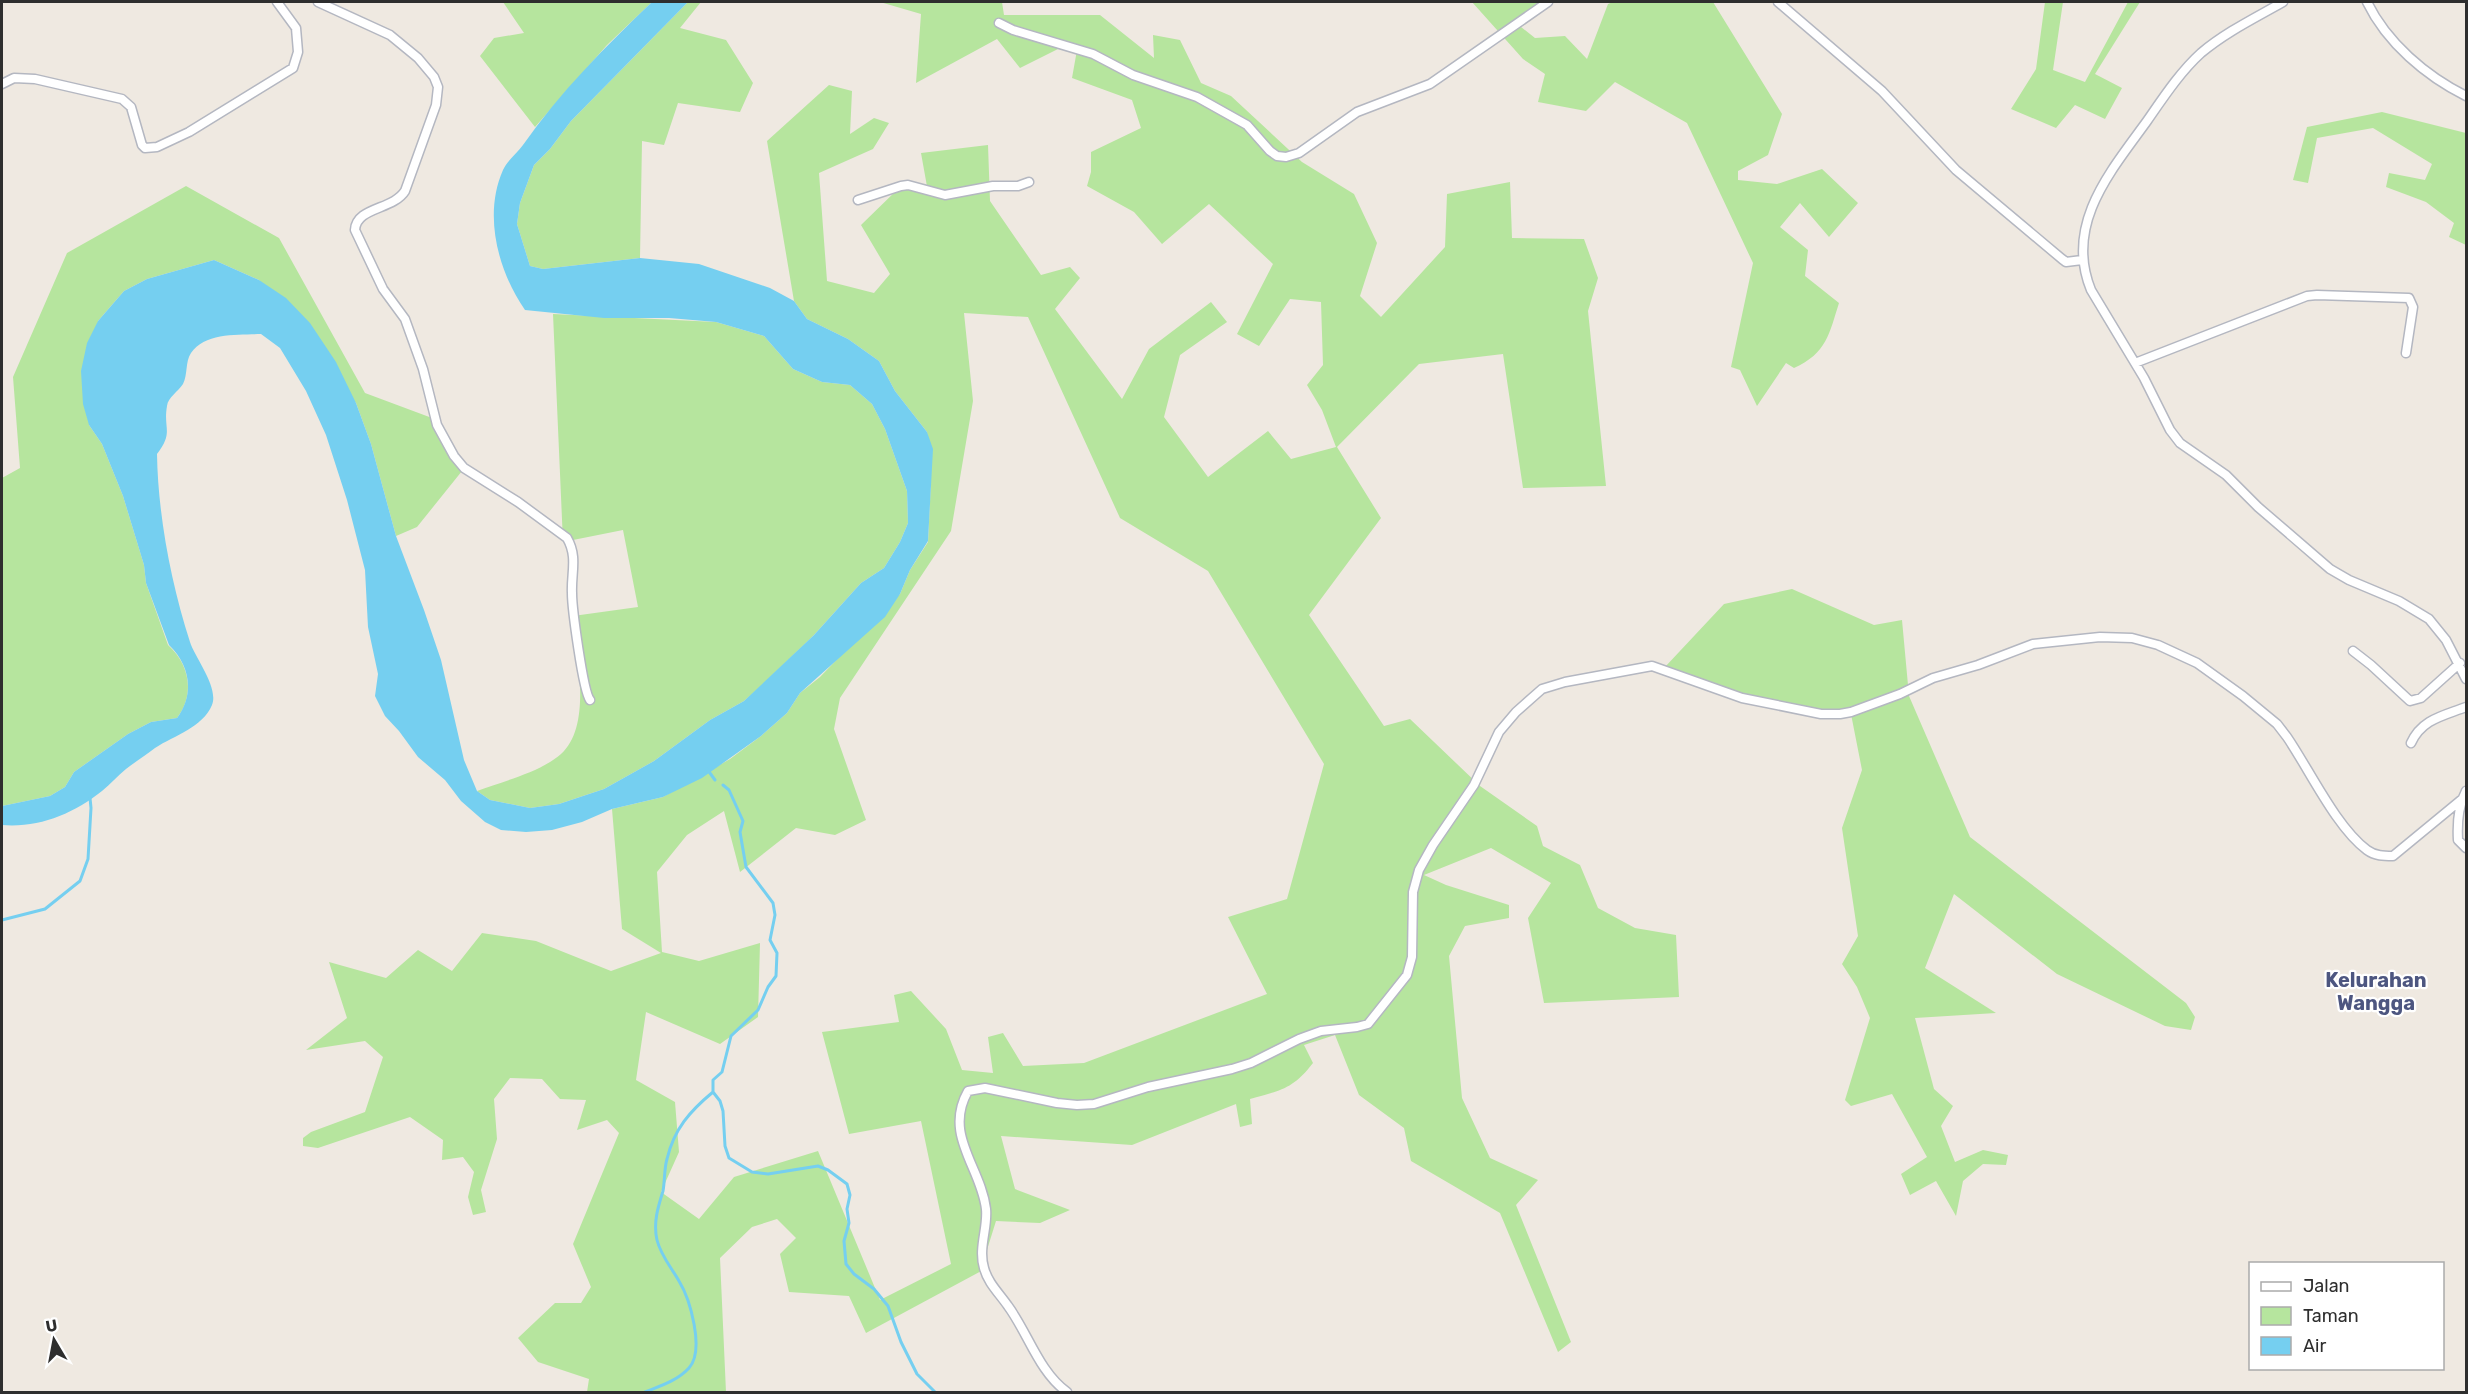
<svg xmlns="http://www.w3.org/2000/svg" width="2468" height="1394" font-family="Rubik,sans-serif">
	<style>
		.green { fill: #b6e59e; fill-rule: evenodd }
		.water { fill: #75cff0 }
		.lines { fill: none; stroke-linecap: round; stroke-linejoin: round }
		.stream { stroke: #75cff0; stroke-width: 3 }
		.street-casing { stroke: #b4b7c1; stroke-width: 11 }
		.street { stroke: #fff; stroke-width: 8 }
		.labels { text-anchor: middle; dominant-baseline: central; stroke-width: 4.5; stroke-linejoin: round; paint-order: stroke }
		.quarter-label { font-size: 20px; font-weight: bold; fill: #4d5680; stroke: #fff }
	</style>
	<rect width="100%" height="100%" fill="#efe9e1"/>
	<path class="green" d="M503 2H652L607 45 535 127 480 56 494 38 524 33Z
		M688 2H701L680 28 726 40 753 83 740 112 678 103 664 145 642 141 640 258 543 269 530 266 517 224 520 203 534 165 550 149 571 121Z
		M880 2H1002L1004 15H1100L1154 58 1153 35 1180 40 1201 83 1231 96 1302 162 1354 194 1377 243 1360 296 1381 317 1445 247 1447 194 1510 182 1512 238 1584 239 1598 278 1588 311 1606 486 1523 488 1503 354 1419 364 1337 447 1381 518 1309 615 1384 726 1410 719 1480 786 1537 826 1543 846 1580 865 1598 908 1635 928 1676 935 1679 997 1544 1003 1528 918 1551 883 1491 848 1424 875 1446 885 1509 905V918L1465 926 1449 956 1462 1098 1490 1158 1538 1180 1516 1205 1571 1342 1558 1352 1500 1213 1411 1161 1404 1128 1359 1095 1335 1035 1304 1045 1313 1063C1292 1090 1281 1090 1250 1099L1252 1124 1240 1127 1236 1104 1132 1145 1001 1136 1015 1189 1070 1210 1040 1223 996 1221 986 1253 985 1269 866 1333 849 1296 789 1292 780 1254 796 1238 777 1219 752 1227 720 1258 726 1392H587L589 1379 538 1362 518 1338 555 1303H581L591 1287 573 1244 619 1133 607 1120 577 1130 586 1100 560 1099 542 1079 510 1078 494 1099 497 1139 481 1190 486 1212 473 1215 468 1197 474 1172 463 1157 442 1160 443 1140 410 1117 318 1148 303 1146V1138L311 1132 365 1112 383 1057 365 1041 306 1050 347 1018 329 962 386 978 418 950 452 971 482 933 536 941 611 971 661 953 622 929 612 809 663 797 730 759 761 736 787 713 800 693 820 677 900 594 910 570 928 542 931 481 927 432 895 391 879 361 848 339 807 319 794 301 767 141 829 85 852 91 850 134 874 118 889 123 873 149 819 173 827 281 874 293 890 274 861 225 900 187 928 192 921 153 988 145 990 201 1041 275 1070 267 1080 278 1055 309 1122 399 1149 349 1211 302 1227 322 1180 355 1164 417 1208 477 1268 431 1291 459 1336 447 1322 410 1307 385 1323 365 1321 302 1290 299 1259 346 1237 334 1273 264 1209 204 1162 244 1134 212 1087 186 1091 172V152L1141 128 1132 100 1072 78 1077 50 1064 46 1020 68 997 39 916 83 921 14ZM964 313 1028 317 1120 518 1208 571 1324 764 1287 899 1228 917 1267 994 1084 1063 1023 1066 1003 1033 988 1037 993 1073 962 1070 946 1029 911 991 894 995 899 1022 822 1032 849 1134 921 1121 951 1264 880 1300 818 1151 734 1177 699 1219 661 1192 679 1152 675 1102 636 1080 646 1012 720 1044 758 1017 760 943 699 961 662 952 657 872 687 835 724 811 740 872 796 828 835 835 866 820 834 729 840 698 951 531 973 401Z
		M1472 2H1555L1521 27 1535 38 1565 36 1587 59 1608 4 1613 2H1713L1782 114 1768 155 1738 171V180L1777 184 1822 169 1858 203 1829 237 1800 203 1780 227 1808 250 1805 276 1839 303C1829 334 1827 353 1794 368L1786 363 1757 406 1740 370 1731 367 1753 263 1687 123 1615 82 1586 111 1538 102 1545 74 1523 59Z
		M2045 2H2063L2053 70 2085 82 2128 2H2140L2095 74 2122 88 2105 119 2075 105 2056 128 2011 109 2036 69Z
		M2382 112 2466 133V245L2449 237 2454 223 2426 202 2386 187 2389 173 2425 180 2432 164 2373 128 2317 138 2308 183 2293 180 2307 127Z
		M186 186 279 238 365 393 432 418 462 471 417 527 396 536 371 444 356 403 259 280 214 260 147 279 124 291 98 321 89 425 102 444 123 496 144 565 146 583 168 645C190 665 195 694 177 718L151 722 128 734 74 772 65 787 50 796 2 806V478L20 468 13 377 67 253Z
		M553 314 716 322 764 336 793 369 822 382 850 385 872 404 885 429 907 491 908 523 900 542 884 568 861 583 814 635 761 686 744 701 710 720 654 761 604 789 559 804 530 808 490 800 477 791C503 781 539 773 561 754 593 725 576 655 573 616L638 607 623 530 563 542Z
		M1792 589 1874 625 1902 620 1909 696 1970 837 2186 1003 2195 1017 2191 1030 2165 1026 2057 974 1954 894 1925 968 1996 1013 1915 1018 1934 1089 1953 1106 1941 1126 1955 1162 1983 1150 2008 1155 2006 1165 1983 1164 1963 1181 1956 1216 1936 1181 1910 1195 1901 1174 1927 1157 1892 1094 1851 1106 1845 1100 1870 1018 1857 987 1842 964 1858 936 1842 828 1862 770 1851 714 1841 717 1737 699 1665 667 1724 604Z"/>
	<path class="water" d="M652 2H688L571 121 550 149 534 165 520 203 517 224 530 266 543 269 640 258 699 264 770 288 794 301 807 319 848 339 879 361 895 391 927 432 933 449 928 541 910 570 900 594 885 617 800 693 787 713 761 736 702 778 663 797 612 809 582 822 552 830 526 832 501 830 485 822 461 801 445 780 418 757 399 731 385 716 375 696 378 674 368 627 365 570 347 500 326 435 306 391 280 348 261 334C239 335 205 332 191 353 185 362 188 374 183 384 178 392 168 397 167 406 163 429 174 432 157 454 158 515 171 583 190 642 195 658 219 687 212 705 202 728 175 735 155 748 146 755 135 762 126 769 117 776 111 784 102 791 73 814 39 828 2 825V806L50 796 65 787 74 772 128 734 151 722 177 718C195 694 190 665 169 645L146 583 144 565 123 496 102 444 89 425 83 404 81 371 87 343 98 321 124 291 147 279 214 260 259 280 286 298 310 323 336 362 356 403 371 444 396 536 424 610 441 660 464 760 477 791 490 800 530 808 559 804 604 789 654 761 710 720 744 701 814 635 861 583 884 568 900 542 908 523 907 491 885 429 872 404 850 385 822 382 793 369 764 336 716 322 669 318H604L525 310C498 271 483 215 503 170 507 161 517 153 523 145 560 92 606 46 652 2Z"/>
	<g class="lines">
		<path class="stream" d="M707 769 715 780
			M723 785 729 790 743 821 740 832 746 867 773 903 775 915 770 940 777 953 776 976 768 987 758 1010 731 1036 722 1072 713 1080V1092L720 1101 723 1111 725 1146 729 1158 752 1172 768 1174 818 1166 828 1170 847 1184 850 1195 847 1209 849 1223 844 1241 846 1264 854 1274 874 1289 888 1306 901 1342 917 1374 935 1392
			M2 920 45 909 80 881 88 859 91 808 90 798
			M645 1392C660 1386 677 1381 689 1368 705 1350 690 1299 679 1281 671 1267 661 1256 657 1240 653 1223 658 1207 663 1191 665 1180 664 1169 667 1159 674 1129 690 1111 713 1092"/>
		<g class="street-casing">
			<path id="street" d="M318 2 390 35 418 58 434 77 438 87 436 105 405 191C393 210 356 207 355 230L383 289 405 319 423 369 437 425 454 456 464 468 518 502 567 538C578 557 571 573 572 593 572 608 583 691 590 700
				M1778 2 1882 91 1956 170 2062 259 2066 262 2082 260
				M2283 2C2255 18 2226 32 2201 53 2180 72 2163 98 2147 121 2111 171 2064 224 2091 290L2144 378 2170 430 2180 443 2226 475 2258 507 2330 569 2349 580 2399 601 2429 619 2446 640 2466 679
				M2367 2C2387 43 2426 76 2466 96
				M999 23 1013 30 1093 54 1133 75 1197 97 1247 125 1270 151 1277 156 1286 157 1299 153 1357 112 1430 84 1548 2
				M2 84 14 78 35 79 122 99 131 107 142 145 145 148 157 147 189 132 293 68 298 52 296 28 277 2
				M858 200 901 186 908 185 945 195 993 186H1018L1029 182
				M2135 363 2307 296 2317 295 2409 298 2413 307 2406 353
				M2353 651 2371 665 2410 701 2421 698 2460 663
				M2411 743C2422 719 2443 716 2466 707
				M2466 791C2458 806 2457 822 2458 840L2466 848
				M1067 1392C1039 1372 1028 1333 1008 1306 999 1293 988 1283 984 1268 978 1248 988 1228 986 1209 981 1167 943 1135 968 1091L985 1088 1057 1103 1077 1105 1094 1104 1148 1087 1232 1069 1251 1063 1299 1039 1321 1031 1357 1027 1368 1024 1407 975 1412 957 1413 892 1419 870 1433 845 1474 785 1499 732 1516 712 1542 689 1565 682 1652 666 1742 698 1821 714H1840L1851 712 1900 694 1933 678 1978 665 2033 644 2100 637 2132 638 2158 645 2197 663 2243 696 2277 724 2287 737C2309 769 2336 827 2367 850 2375 856 2384 856 2393 856L2461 800"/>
		</g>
		<use href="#street" class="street"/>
	</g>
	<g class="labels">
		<g class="quarter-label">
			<text x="2376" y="980">Kelurahan<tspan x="2376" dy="23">Wangga</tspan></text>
		</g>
	</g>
	<rect width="2468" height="1394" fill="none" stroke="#2e2e2e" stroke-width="6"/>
	<rect x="2249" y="1262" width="195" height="108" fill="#ffffff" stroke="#ababab" stroke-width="1.5"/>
	<rect x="2261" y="1282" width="30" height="9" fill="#ffffff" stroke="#ababab" stroke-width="1.5"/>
	<text x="2303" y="1292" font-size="18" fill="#2e2e2e">Jalan</text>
	<rect x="2261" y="1307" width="30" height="18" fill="#b6e59e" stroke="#ababab" stroke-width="1.5"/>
	<text x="2303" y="1322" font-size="18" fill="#2e2e2e">Taman</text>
	<rect x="2261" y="1337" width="30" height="18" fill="#75cff0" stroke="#ababab" stroke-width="1.5"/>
	<text x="2303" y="1352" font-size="18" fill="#2e2e2e">Air</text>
	<g transform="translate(54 1340) rotate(350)" stroke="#ffffff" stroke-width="4.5" paint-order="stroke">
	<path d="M0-4.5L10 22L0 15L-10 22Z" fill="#2e2e2e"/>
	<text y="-9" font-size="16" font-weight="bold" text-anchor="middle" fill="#2e2e2e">U</text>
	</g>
</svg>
